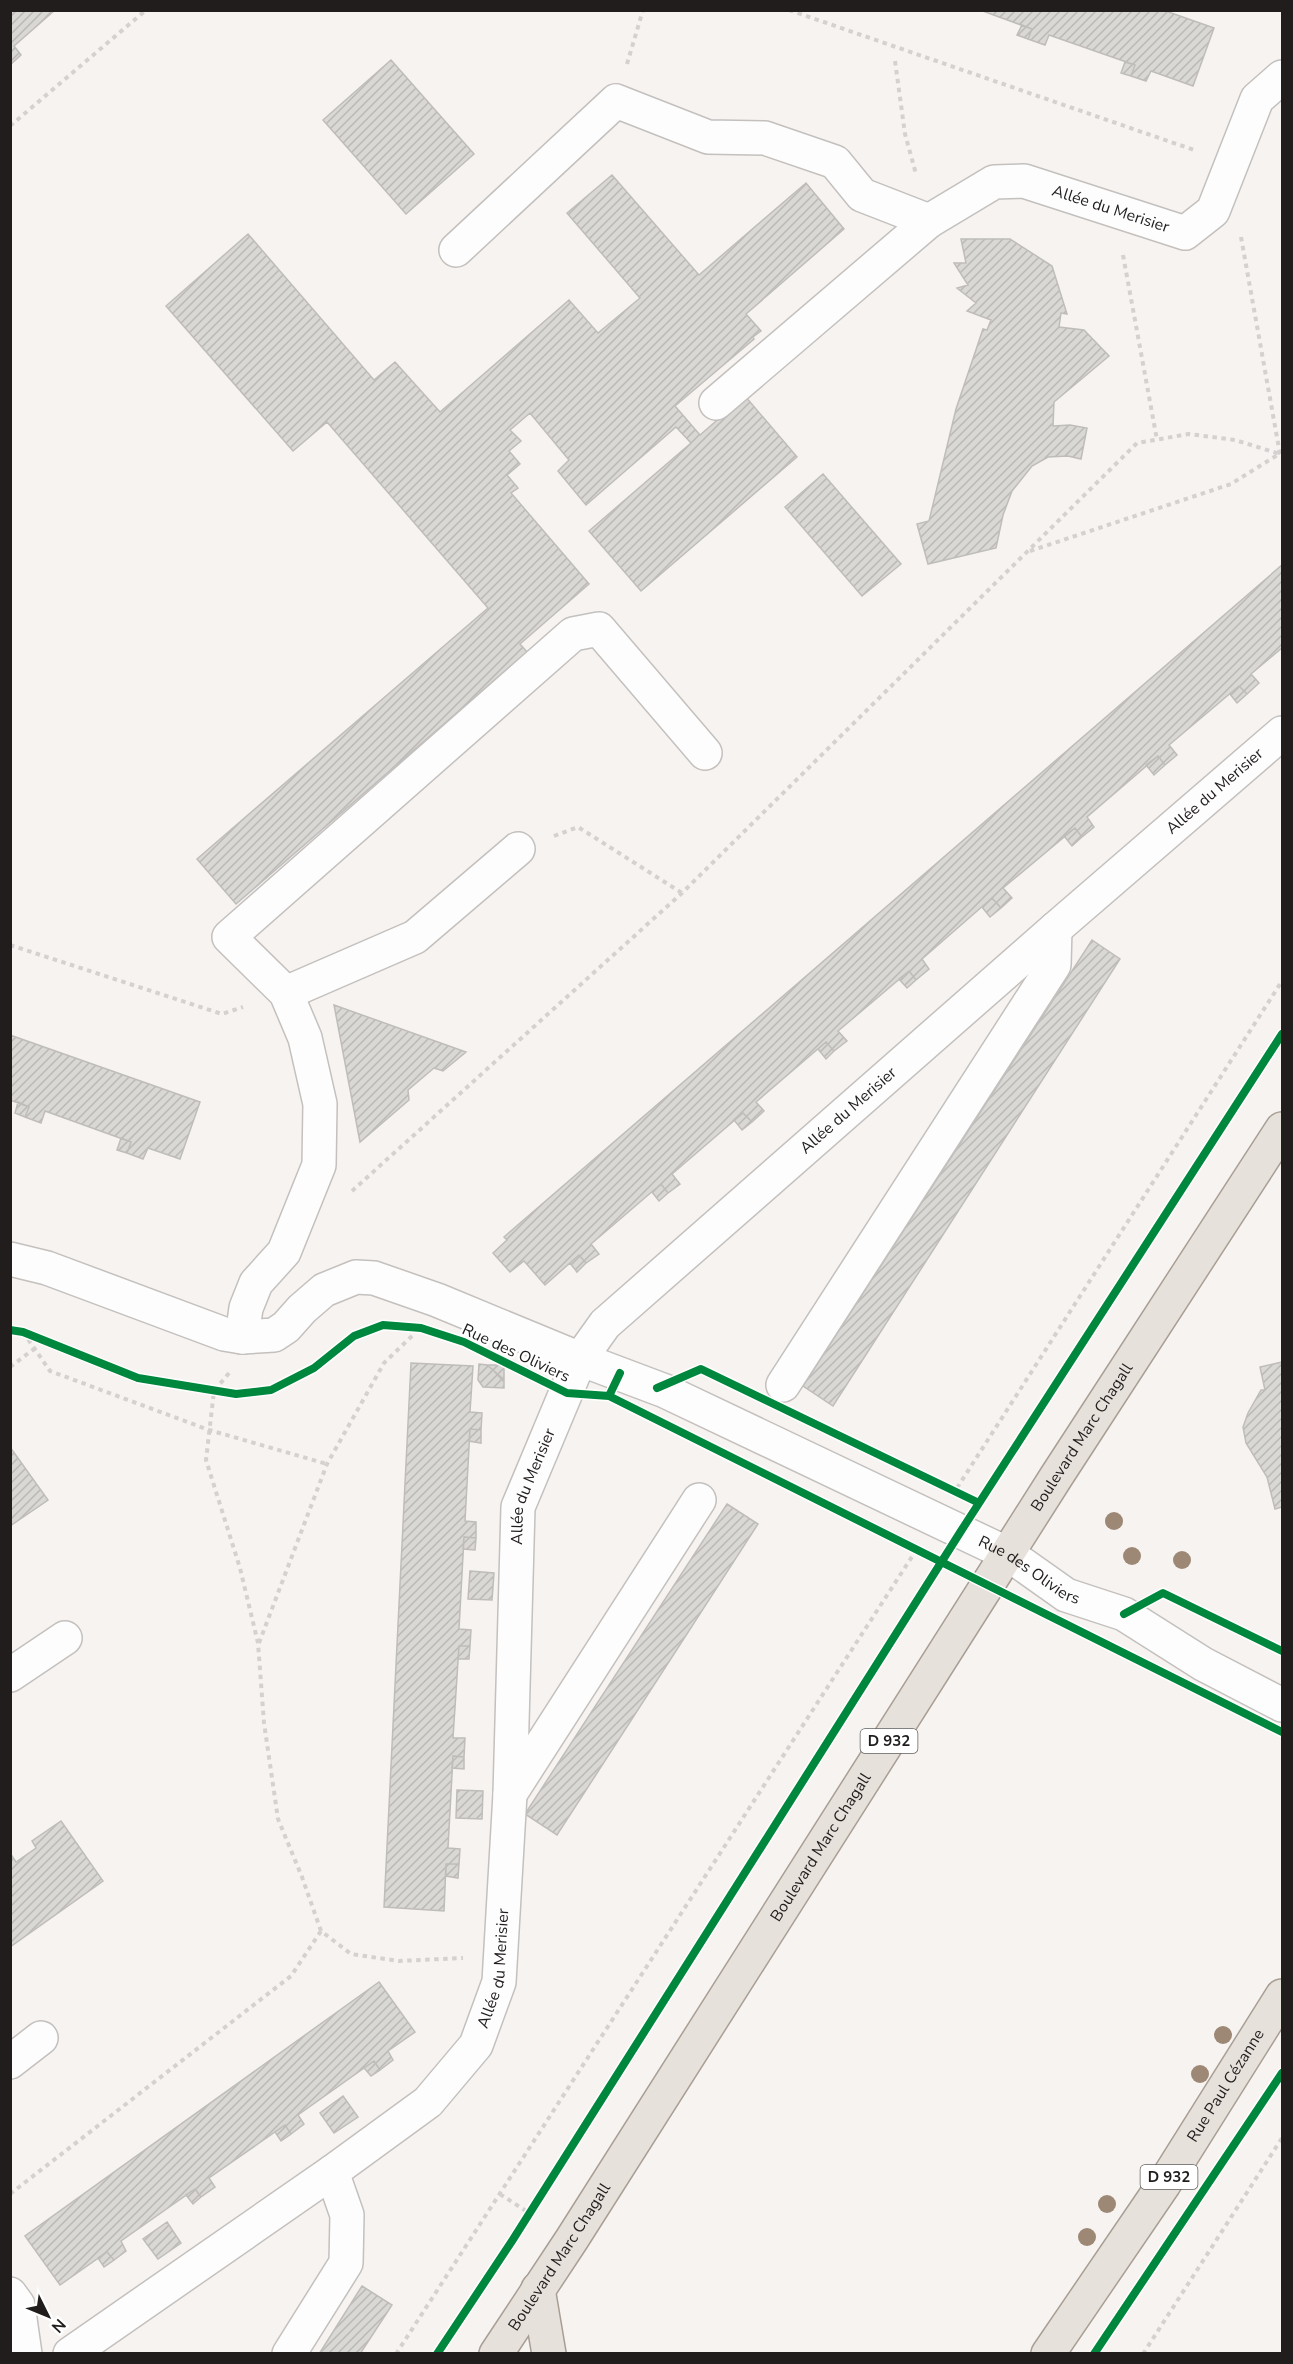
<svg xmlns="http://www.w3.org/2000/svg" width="1293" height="2364" font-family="'Nunito Sans',sans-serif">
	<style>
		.building { fill: url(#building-hatch); stroke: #bfbdbb; stroke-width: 1.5 }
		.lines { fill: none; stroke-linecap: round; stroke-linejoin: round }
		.minor-casing { stroke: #c3c0be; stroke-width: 36 }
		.major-casing { stroke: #a89e94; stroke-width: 36 }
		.path { stroke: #d4d1d0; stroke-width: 4; stroke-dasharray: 4.5 4.5; stroke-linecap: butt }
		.minor { stroke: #fefdfd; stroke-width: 33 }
		.major { stroke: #e7e1dc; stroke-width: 33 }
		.cycleway-casing { stroke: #fff; stroke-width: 11 }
		.cycleway { stroke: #00873e; stroke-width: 8 }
		.tree { fill: #9d8875 }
		.labels { text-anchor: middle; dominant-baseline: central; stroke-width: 5; stroke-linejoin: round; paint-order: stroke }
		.shield { fill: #fff; stroke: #636160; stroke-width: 1.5 }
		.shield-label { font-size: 15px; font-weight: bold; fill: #201d1c }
		.street-label { font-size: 16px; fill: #201d1c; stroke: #fff }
	</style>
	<defs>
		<pattern id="building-hatch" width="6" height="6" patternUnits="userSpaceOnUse" patternTransform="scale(1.5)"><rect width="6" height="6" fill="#dad8d5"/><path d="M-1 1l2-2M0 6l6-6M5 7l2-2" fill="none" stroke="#bbb9b6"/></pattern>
	</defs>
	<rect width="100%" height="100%" fill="#f7f3f0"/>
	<path class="building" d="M10 10H55L14 46 21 55 11 64Z
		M980 10H1163L1214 28 1193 86 1151 71 1146 81 1131 76 1135 65 1049 35 1045 45 1028 39 1032 29Z
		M1022 25 1032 29 1028 39 1017 35Z
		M391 60 474 154 406 214 323 120Z
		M1125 62 1135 65 1131 76 1121 73Z
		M612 175 699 275 806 183 844 229 746 314 761 331 753 337 754 339 675 406 700 435 745 396 797 457 641 591 589 531 691 443 676 427 586 505 558 471 569 460 530 413 510 430 521 441 509 451 520 464 507 475 518 488 511 493 589 584 520 644 527 652 236 904 197 859 488 608 327 422 293 451 166 306 248 234 374 380 395 362 440 412 569 300 598 333 640 298 567 213Z
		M961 239H1010L1052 266 1067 314 1061 313 1059 327 1084 330 1109 356 1054 402 1053 426 1070 425 1087 428 1081 459 1068 456 1048 457 1032 466 1012 491 1003 515 996 548 928 564 917 524 929 521 956 409 983 329 987 330 991 320 967 311 976 303 957 288 968 285 954 263H966Z
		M823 474 901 564 862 596 785 507Z
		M1282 565V648L1251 674 1259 683 1247 694 1239 686 1169 745 1177 755 1165 765 1158 756 1087 817 1094 827 1082 837 1075 828 1003 888 1012 898 1001 908 992 898 922 959 929 969 916 980 909 971 838 1031 847 1041 834 1051 826 1042 756 1102 764 1111 752 1122 743 1113 672 1174 680 1184 668 1193 661 1184 591 1244 599 1254 586 1263 579 1255 545 1285 524 1261 510 1272 493 1253 507 1240 504 1237Z
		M1239 686 1247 694 1237 703 1230 694Z
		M1158 756 1165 765 1154 775 1146 765Z
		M1075 828 1082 837 1072 846 1064 836Z
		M992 898 1001 908 990 917 982 907Z
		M1092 940 1120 959 833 1406 803 1386Z
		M909 971 916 980 907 988 899 979Z
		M334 1005 466 1052 443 1071 434 1068 408 1090 409 1100 360 1142Z
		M10 1035 200 1102 180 1159 148 1148 143 1159 127 1153 131 1142 45 1111 41 1123 25 1117 29 1107 10 1100Z
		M826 1042 834 1051 826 1059 818 1049Z
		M18 1102 29 1107 25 1117 15 1113Z
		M743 1113 752 1122 742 1130 734 1120Z
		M121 1138 131 1142 127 1153 117 1150Z
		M661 1184 668 1193 659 1201 652 1192Z
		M579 1255 586 1263 577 1272 570 1263Z
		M1282 1362V1507L1275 1509 1267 1477 1246 1443 1243 1427 1248 1413 1261 1390H1265L1260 1367Z
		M411 1363 473 1366 470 1412 482 1413 481 1430 470 1429 465 1521 476 1522V1538L464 1537 459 1629 471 1630 470 1646H459L453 1738H465L464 1757 453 1756 448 1848 460 1849 459 1864H446L444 1911 384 1907Z
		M479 1364 487 1365 493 1370 504 1382V1388L483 1387 478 1380Z
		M487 1365H504V1382L501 1377Z
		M470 1429 481 1430V1443L469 1441Z
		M10 1447 48 1500 10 1526Z
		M727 1504 758 1524 557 1835 525 1814Z
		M464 1537 476 1538 475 1550 463 1549Z
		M470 1571 494 1573 492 1600 468 1599Z
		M459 1646H470L469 1659H458Z
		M453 1756 464 1757V1769L452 1768Z
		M457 1790 483 1791 482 1819 456 1818Z
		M61 1821 103 1881 10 1947V1857L12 1856 16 1862 36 1848 32 1841Z
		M446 1864H459L458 1878 446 1876Z
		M379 1982 415 2032 388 2051 393 2060 380 2070 374 2061 298 2115 304 2124 291 2134 285 2125 209 2178 215 2187 201 2197 195 2189 121 2241 126 2251 114 2260 107 2252 60 2285 25 2236Z
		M374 2061 380 2070 371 2076 364 2068Z
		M343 2096 358 2117 334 2133 320 2113Z
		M285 2125 291 2134 281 2141 275 2132Z
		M195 2189 201 2197 193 2204 186 2195Z
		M167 2222 181 2243 158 2259 143 2239Z
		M107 2252 114 2260 104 2267 98 2258Z
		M362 2286 392 2305 360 2354H319Z"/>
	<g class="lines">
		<g class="minor-casing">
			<g id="minor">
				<path d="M456 250 616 101 708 137 765 138 835 162 862 195 929 221"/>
				<path id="s1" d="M716 403 929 221 994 182 1024 181 1185 233 1213 211 1257 99 1282 77"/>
				<path d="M286 993 415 937 518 849"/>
				<path id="s2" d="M10 1259 47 1268 224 1334 242 1337 274 1335 286 1327 302 1309 324 1290 356 1277 374 1278 437 1300 580 1359 665 1391 1008 1554 1066 1595 1124 1614 1203 1664 1282 1705"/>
				<path d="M242 1337 246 1308 256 1283 284 1252 319 1165 320 1104 305 1038 286 993 229 937 573 634 599 629 705 753"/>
				<path d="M783 1385 1054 965 1055 929"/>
				<path d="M10 1675 65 1638"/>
				<path d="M510 1794 699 1500"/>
				<path d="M10 2062 41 2038"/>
				<path d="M10 2294 18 2305 25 2354"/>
				<path id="s3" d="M70 2354 332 2172 428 2102 476 2045 499 1982 510 1794 518 1507 580 1359 605 1324 1055 929 1282 733"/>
				<path d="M289 2354 346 2263 347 2215 332 2172"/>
			</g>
		</g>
		<g class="major-casing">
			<g id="major">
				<path d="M538 2289 549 2354"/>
				<path id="s4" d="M496 2354 572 2239 1056 1477 1282 1129"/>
				<path id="s5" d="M1048 2354 1164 2184 1282 1996"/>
			</g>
		</g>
		<path class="path" d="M789 10 1194 150
			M895 61 905 134 916 174
			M627 64 643 10
			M10 126 146 10
			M1241 237 1280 454 1282 457
			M1123 255 1157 440
			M1030 551 1231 484 1279 454
			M554 836 578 827 682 893
			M10 945 222 1014 243 1007
			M352 1191 682 893 1137 443 1189 434 1235 440 1280 454
			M23 1332 50 1371 209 1430 327 1464
			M10 1367 34 1349
			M229 1373 214 1391 206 1460 240 1568 258 1643 264 1723 278 1819 302 1877 321 1931 351 1954 399 1961 463 1958
			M957 1488 1282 981
			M259 1643 327 1464 384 1363 414 1334
			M10 2194 291 1976 321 1931
			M500 2194 529 2213
			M396 2354 915 1552
			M1143 2354 1282 2138"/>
		<use href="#minor" class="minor"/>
		<use href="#major" class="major"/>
		<g class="cycleway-casing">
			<path id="cycleway" d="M10 1330 23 1332 138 1378 236 1394 271 1390 314 1368 354 1336 383 1325 421 1328 464 1342 567 1393 609 1396
				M620 1373 609 1396 1282 1732
				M657 1388 701 1369 979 1503
				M1124 1614 1163 1593 1282 1651
				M437 2354 512 2241 961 1531 1282 1034
				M1094 2354 1282 2073"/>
		</g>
		<use href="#cycleway" class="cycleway"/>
	</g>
	<g class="tree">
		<circle cx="1114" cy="1521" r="9"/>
		<circle cx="1132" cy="1556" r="9"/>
		<circle cx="1182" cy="1560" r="9"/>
		<circle cx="1223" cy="2035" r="9"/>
		<circle cx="1200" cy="2074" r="9"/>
		<circle cx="1107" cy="2204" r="9"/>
		<circle cx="1087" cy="2237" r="9"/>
	</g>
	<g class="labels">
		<g class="shield">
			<rect x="860.5" y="1729" width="57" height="24" rx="4.5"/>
			<rect x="1140.5" y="2165" width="57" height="24" rx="4.5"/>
		</g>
		<g class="shield-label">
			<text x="889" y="1741">D 932</text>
			<text x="1169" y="2177">D 932</text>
		</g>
		<g class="street-label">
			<text stroke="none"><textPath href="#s1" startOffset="477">Allée du Merisier</textPath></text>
			<text stroke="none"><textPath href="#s3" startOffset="2068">Allée du Merisier</textPath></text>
			<text stroke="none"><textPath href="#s3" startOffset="1582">Allée du Merisier</textPath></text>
			<text transform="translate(516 1353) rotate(25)">Rue des Oliviers</text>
			<text stroke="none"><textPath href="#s4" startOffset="1088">Boulevard Marc Chagall</textPath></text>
			<text stroke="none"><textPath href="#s3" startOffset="1078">Allée du Merisier</textPath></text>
			<text stroke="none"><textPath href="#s2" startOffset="1116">Rue des Oliviers</textPath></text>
			<text stroke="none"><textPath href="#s4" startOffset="602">Boulevard Marc Chagall</textPath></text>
			<text stroke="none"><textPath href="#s3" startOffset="592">Allée du Merisier</textPath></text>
			<text stroke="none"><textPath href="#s5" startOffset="322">Rue Paul Cézanne</textPath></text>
			<text stroke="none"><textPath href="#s4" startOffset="116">Boulevard Marc Chagall</textPath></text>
		</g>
	</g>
	<rect width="1293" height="2364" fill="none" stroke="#201d1c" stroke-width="24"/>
	<g transform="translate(48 2316) rotate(133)" stroke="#ffffff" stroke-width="4.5" paint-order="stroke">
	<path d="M0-4.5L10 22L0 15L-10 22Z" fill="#201d1c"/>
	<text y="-9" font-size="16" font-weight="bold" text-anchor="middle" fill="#201d1c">N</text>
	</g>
</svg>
